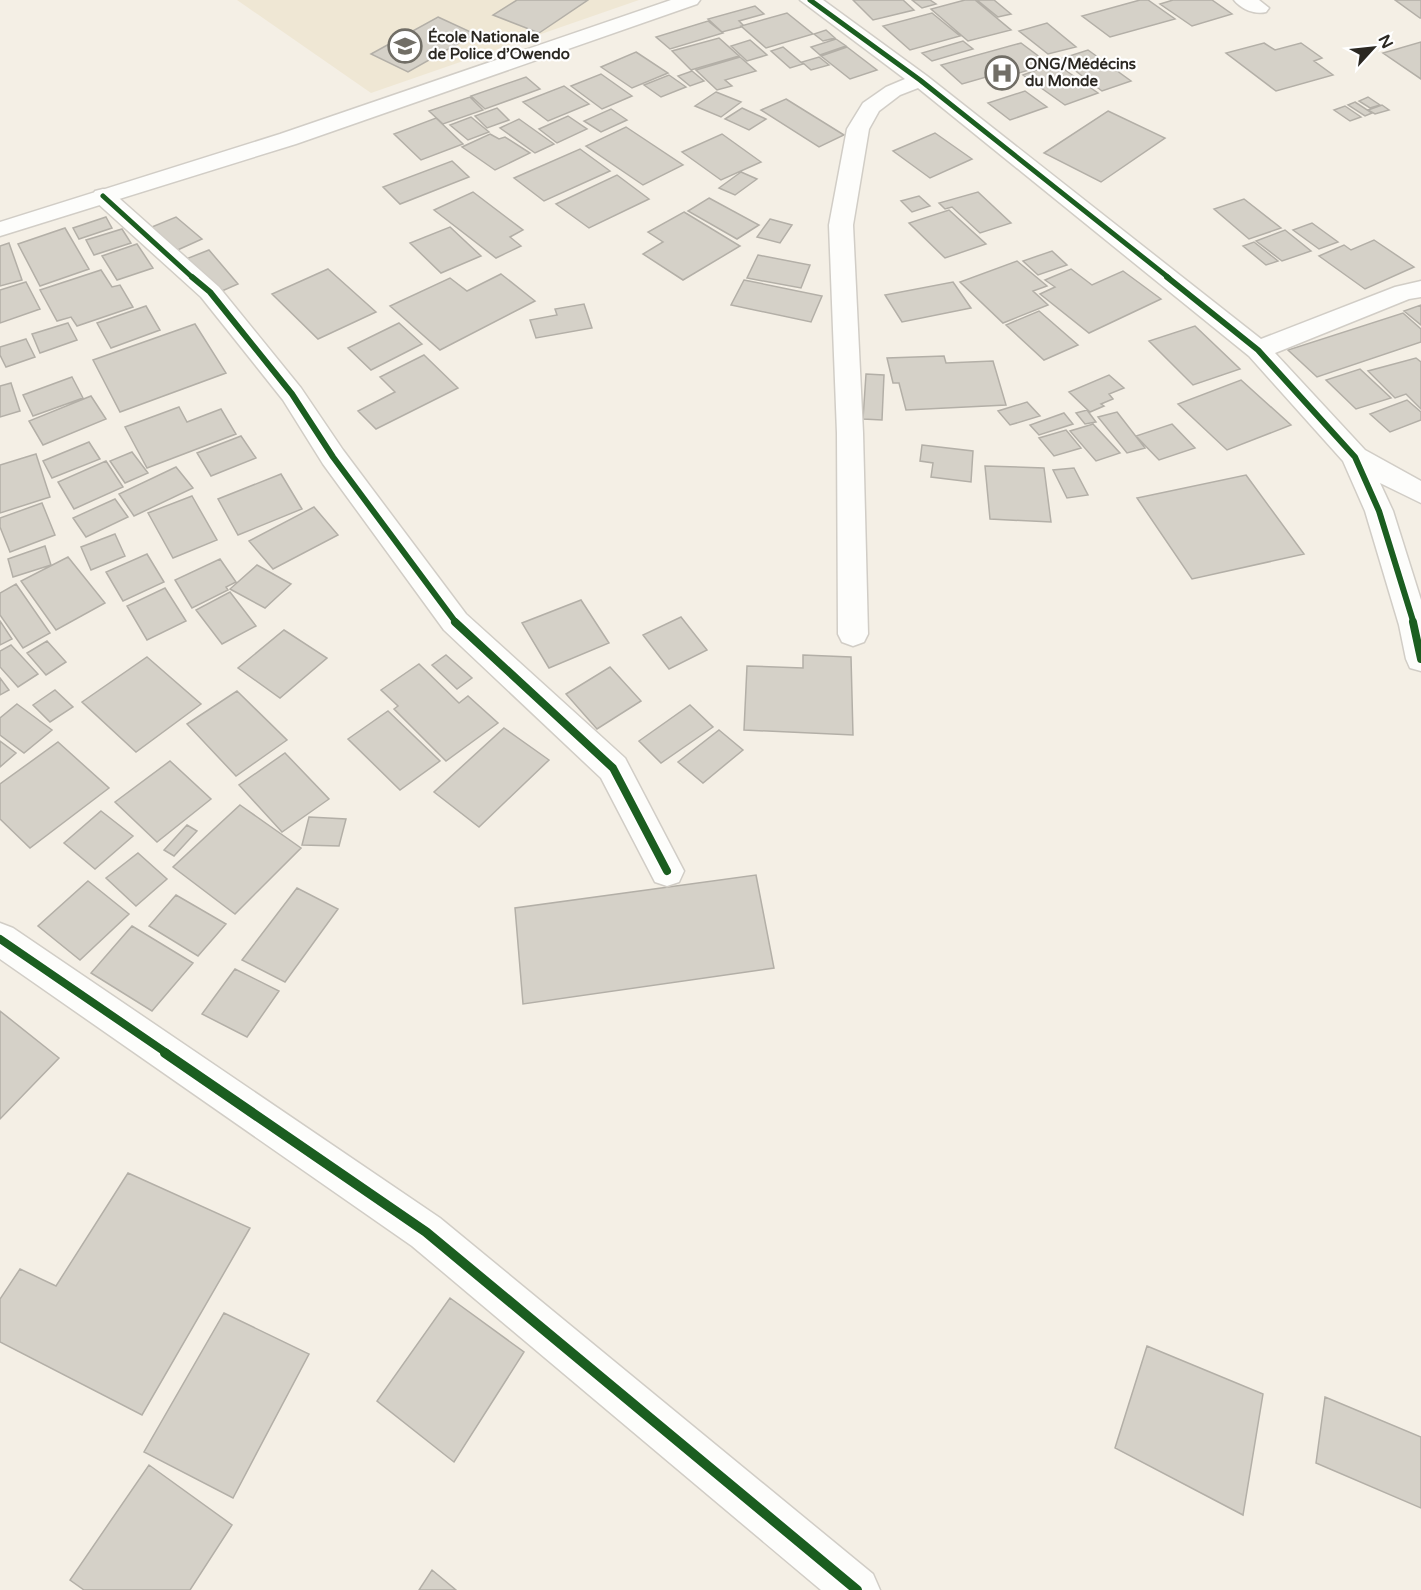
<svg xmlns="http://www.w3.org/2000/svg" width="1421" height="1590" font-family="'Varela Round',sans-serif">
	<style>
		.built { fill: #efe7d4 }
		.building { fill: #d5d1c8; stroke: #b3afa7; stroke-width: 1.5 }
		.lines { fill: none; stroke-linecap: round; stroke-linejoin: round }
		.street-casing { stroke: #d1cdc6; stroke-width: 3 }
		.secondary-casing { stroke: #d1cdc6; stroke-width: 3 }
		.street { fill: #fdfdfb; fill-rule: evenodd }
		.secondary { fill: #fdfdfb; fill-rule: evenodd }
		.cycleway-far3-casing { stroke: #fff; stroke-width: 8 }
		.cycleway-far2-casing { stroke: #fff; stroke-width: 9 }
		.cycleway-far1-casing { stroke: #fff; stroke-width: 11 }
		.cycleway-casing { stroke: #fff; stroke-width: 14 }
		.cycleway-far3 { stroke: #1b5e20; stroke-width: 5 }
		.cycleway-far2 { stroke: #1b5e20; stroke-width: 6 }
		.cycleway-far1 { stroke: #1b5e20; stroke-width: 8 }
		.cycleway { stroke: #1b5e20; stroke-width: 10 }
		.labels { text-anchor: middle; dominant-baseline: central; stroke-width: 4.5; stroke-linejoin: round; paint-order: stroke }
		.far-poi-label { font-size: 15px; font-weight: bold; fill: #2b2822; stroke: #fff; text-anchor: start }
	</style>
	<rect width="100%" height="100%" fill="#f4efe5"/>
	<path class="built" d="M237 0H639L371 93Z"/>
	<path class="building" d="M517 0H588L539 33 493 15Z
		M853 0H903L914 10 873 20Z
		M912 0H930L936 4 922 8Z
		M965 0H975L1011 30 968 41 931 9Z
		M977 0H994L1011 14 998 17Z
		M1140 0H1148L1175 19 1110 37 1082 16Z
		M1173 0H1212L1232 14 1192 26 1160 4Z
		M1395 0H1421V18H1420Z
		M755 6 764 14 739 21 743 25 741 27 722 32 708 19Z
		M787 13 813 34 766 48 741 26Z
		M932 13 960 36 910 50 883 26Z
		M438 17 475 34 408 72 371 54Z
		M708 21 723 33 670 49 656 37Z
		M1047 23 1076 47 1048 54 1019 31Z
		M826 30 835 38 823 41 814 34Z
		M719 38 739 56 691 70 672 51Z
		M836 39 846 46 820 55 811 47Z
		M750 40 767 55 747 61 731 46Z
		M963 41 973 49 932 61 922 53Z
		M1421 42V79L1383 53Z
		M1021 43 1049 64 1019 73 1014 69 962 84 941 65Z
		M1264 43 1275 50 1301 43 1322 58 1314 61 1333 75 1276 91 1226 53Z
		M783 47 803 64 790 68 771 51Z
		M847 47 877 70 850 79 821 56Z
		M1088 50 1131 81 1102 91 1060 59Z
		M636 52 668 73 632 88 601 67Z
		M740 57 756 71 725 80 732 86 717 90 696 70Z
		M819 57 829 65 811 70 802 62Z
		M1055 63 1098 93 1065 105 1023 75Z
		M692 71 704 81 690 86 678 76Z
		M601 74 632 96 602 109 571 86Z
		M669 75 686 87 661 97 644 85Z
		M526 77 540 89 485 109 471 96Z
		M564 86 589 104 548 121 523 102Z
		M1025 91 1047 107 1010 120 988 103Z
		M716 92 741 102 721 117 695 106Z
		M470 97 483 110 443 124 429 111Z
		M1368 97 1380 105 1370 108 1359 101Z
		M786 99 844 135 819 147 761 110Z
		M1355 102 1372 113 1365 116 1348 105Z
		M1382 105 1389 110 1375 114 1368 110Z
		M1345 106 1361 117 1350 121 1334 110Z
		M497 108 509 120 487 128 475 116Z
		M742 108 766 119 749 130 725 119Z
		M611 109 627 120 601 132 584 121Z
		M1108 111 1165 138 1101 182 1044 153Z
		M568 116 587 129 557 143 539 129Z
		M471 117 489 132 468 140 450 125Z
		M436 118 463 144 421 160 394 134Z
		M519 119 554 144 535 153 500 128Z
		M626 127 683 165 643 185 586 146Z
		M935 133 972 159 930 178 893 151Z
		M490 134 499 139 505 137 530 153 495 170 462 147Z
		M722 134 761 162 721 180 682 152Z
		M580 149 610 171 544 201 514 178Z
		M452 161 469 177 400 204 383 187Z
		M741 172 757 179 735 195 719 188Z
		M617 175 649 199 589 228 556 204Z
		M473 192 523 230 510 237 521 246 496 258 434 210Z
		M978 192 1011 223 980 233 952 207 945 209 939 203Z
		M919 196 930 206 912 212 901 201Z
		M709 198 759 225 737 239 688 211Z
		M1244 199 1281 228 1249 239 1214 209Z
		M949 210 986 244 945 258 909 223Z
		M684 212 740 246 683 280 643 254 663 242 648 232Z
		M106 217 112 228 79 239 73 228Z
		M176 217 202 239 173 252 147 229Z
		M770 219 792 225 780 243 757 237Z
		M1312 223 1338 242 1319 249 1293 230Z
		M450 227 481 256 441 273 410 243Z
		M65 228 89 269 40 286 18 244Z
		M122 229 131 243 94 255 86 240Z
		M1285 230 1311 251 1282 261 1256 241Z
		M1374 240 1414 267 1365 289 1319 256 1344 245 1351 250Z
		M1254 242 1278 261 1266 265 1243 246Z
		M9 243 22 280 0 286V246Z
		M137 244 153 268 117 280 102 256Z
		M209 250 238 284 215 294 186 259Z
		M1052 251 1067 265 1038 275 1023 261Z
		M758 255 810 265 801 288 747 278Z
		M1017 261 1047 286 1033 291 1048 305 1003 323 960 282Z
		M328 269 376 312 318 339 272 294Z
		M1071 269 1092 285 1123 271 1161 299 1089 333 1040 294 1055 287 1045 280Z
		M101 270 112 287 120 285 133 307 77 326 71 317 57 321 40 290Z
		M501 274 535 301 440 350 390 306 450 278 467 291Z
		M744 280 822 296 811 322 731 305Z
		M26 282 40 309 0 323V290Z
		M953 282 971 308 902 322 885 295Z
		M584 304 592 328 536 338 530 320 557 315 555 309Z
		M1421 305V325L1404 311Z
		M146 306 160 330 111 348 97 323Z
		M1039 311 1078 345 1044 360 1006 325Z
		M1403 313 1421 329V342L1317 377 1288 350Z
		M68 323 77 340 40 353 32 334Z
		M399 323 422 344 371 370 348 348Z
		M195 324 226 373 120 412 93 360Z
		M1195 326 1240 369 1193 385 1149 341Z
		M26 339 35 357 6 367 0 355V347Z
		M424 355 458 388 376 429 358 411 395 392 380 377Z
		M944 356 946 363 993 361 1006 405 906 410 899 383H893L887 358Z
		M1416 358 1421 362V409L1406 394 1395 398 1368 371Z
		M1360 369 1391 398 1356 409 1326 380Z
		M866 374 884 375 882 420 863 419Z
		M1109 375 1124 388 1109 394 1113 399 1101 404 1104 406 1090 412 1069 392Z
		M72 377 83 398 33 416 23 395Z
		M1241 380 1291 425 1227 450 1178 404Z
		M11 383 20 411 0 417V386Z
		M91 396 106 419 43 445 29 421Z
		M1407 400 1421 412V420L1390 432 1370 414Z
		M1027 402 1040 416 1010 425 998 411Z
		M179 407 187 422 221 409 236 434 147 468 125 427Z
		M1087 410 1096 422 1085 424 1076 413Z
		M1117 412 1145 448 1127 453 1098 417Z
		M1064 413 1073 424 1039 435 1030 425Z
		M1093 424 1120 453 1096 461 1070 431Z
		M1172 424 1195 448 1159 460 1136 436Z
		M1066 430 1081 448 1054 456 1039 438Z
		M241 436 256 458 211 476 197 453Z
		M89 442 100 459 52 478 43 461Z
		M922 445 973 451 971 482 931 477 933 463 920 461Z
		M132 452 148 473 125 483 110 461Z
		M36 454 50 497 0 513V465Z
		M106 461 123 487 74 509 58 482Z
		M985 466 1044 468 1051 522 990 519Z
		M176 467 193 488 134 516 119 494Z
		M1074 468 1088 495 1067 498 1053 470Z
		M281 474 302 509 238 535 218 499Z
		M1246 475 1304 554 1192 579 1137 498Z
		M192 496 217 540 173 558 148 513Z
		M115 499 128 517 86 537 73 518Z
		M42 503 55 535 10 552 0 527V518Z
		M314 507 338 535 273 569 249 541Z
		M115 534 125 556 91 570 81 547Z
		M45 546 51 565 13 577 8 559Z
		M147 554 164 582 123 601 106 572Z
		M68 557 105 603 56 630 21 581Z
		M220 559 236 582 226 587 228 590 192 608 175 580Z
		M257 565 291 584 265 608 230 589Z
		M16 584 50 633 23 648 0 615V593Z
		M165 588 186 621 147 640 127 606Z
		M230 592 256 626 222 644 196 610Z
		M581 600 609 643 549 668 522 623Z
		M681 617 707 650 669 669 643 635Z
		M0 621 12 639 0 645Z
		M284 630 327 658 280 698 238 668Z
		M47 641 66 662 46 675 27 653Z
		M11 645 38 674 18 687 0 667V651Z
		M446 655 472 678 457 689 432 665Z
		M803 655 851 657 853 735 744 730 747 666 803 668Z
		M147 657 201 704 136 752 82 702Z
		M419 664 459 703 468 696 498 723 446 761 394 709 398 706 381 690Z
		M610 667 641 701 597 729 566 694Z
		M0 678 9 690 0 695Z
		M55 690 73 707 50 722 33 705Z
		M237 691 287 740 236 776 187 724Z
		M17 704 52 730 24 753 0 735V718Z
		M690 705 713 727 661 763 639 741Z
		M388 711 440 761 400 790 348 739Z
		M504 728 549 760 479 827 434 792Z
		M719 730 743 750 703 783 678 762Z
		M0 741 16 753 0 767Z
		M58 742 109 788 30 848 0 819V784Z
		M285 753 329 799 282 832 239 785Z
		M170 761 211 799 157 842 115 802Z
		M240 805 301 848 235 914 173 867Z
		M101 811 133 836 95 869 64 843Z
		M309 817 346 819 339 846 302 845Z
		M187 825 197 831 174 856 164 850Z
		M138 853 167 879 136 906 106 878Z
		M756 875 774 968 523 1004 515 908Z
		M88 881 129 914 80 960 38 926Z
		M297 888 338 909 285 982 242 960Z
		M176 895 226 924 198 956 149 926Z
		M132 926 193 963 152 1011 91 973Z
		M235 969 279 991 247 1037 202 1014Z
		M0 1011 59 1058 0 1119Z
		M128 1173 250 1228 142 1415 0 1342V1299L20 1269 56 1286Z
		M450 1298 524 1352 454 1462 377 1401Z
		M224 1313 309 1354 233 1498 144 1452Z
		M1147 1346 1263 1394 1243 1515 1115 1448Z
		M1325 1397 1421 1437V1508L1316 1463Z
		M149 1465 232 1525 190 1590H84L70 1580Z
		M432 1570 456 1590H419Z"/>
	<g class="lines">
		<g class="street-casing">
			<path id="street" d="M800 0H823L927 76 1261 339 1395 287 1421 281V297L1409 299 1275 353 1365 450 1421 481V503L1380 483 1393 511 1421 600V671L1410 668 1406 659 1399 625 1365 511 1343 461 1249 356 918 88 900 95 879 111 869 129 853 225 863 433 868 634 864 642 853 646 842 642 838 634 837 433 829 225 847 129 863 103 886 87 905 79Z
				M1234 0H1259L1269 8 1266 12C1255 15 1241 9 1234 0Z
				M103 189 111 191 219 287 301 388 343 450 466 614 625 758 684 871 679 882 667 886 655 882 601 778 444 630 323 464 283 400 201 297 95 201 92 196 95 191Z
				M0 923 13 928 440 1218 873 1574 880 1590H821L412 1246 0 959Z"/>
		</g>
		<g class="secondary-casing">
			<path id="secondary" d="M671 0H700L697 4 296 144 0 236V222L280 134Z"/>
		</g>
		<use href="#street" class="street"/>
		<use href="#secondary" class="secondary"/>
		<g class="cycleway-far3-casing">
			<path id="cycleway-far3" d="M810 0 920 80 1169 278
				M103 196 193 278"/>
		</g>
		<g class="cycleway-far2-casing">
			<path id="cycleway-far2" d="M192 277 210 292 292 394 333 457 457 624
				M1167 277 1258 350 1355 457 1379 511 1414 624"/>
		</g>
		<g class="cycleway-far1-casing">
			<path id="cycleway-far1" d="M455 622 613 768 667 871
				M1413 622 1421 659
				M0 939 168 1054"/>
		</g>
		<g class="cycleway-casing">
			<path id="cycleway" d="M165 1053 426 1232 857 1590"/>
		</g>
		<use href="#cycleway-far3" class="cycleway-far3"/>
		<use href="#cycleway-far2" class="cycleway-far2"/>
		<use href="#cycleway-far1" class="cycleway-far1"/>
		<use href="#cycleway" class="cycleway"/>
	</g>
	<defs>
		<g id="school-ring" transform="scale(1.725)"><circle r="9.5" fill="#fff" stroke="#716e66" stroke-width="1.5"/><path d="M0-5L7-2L0 1L-7-2ZM-4 1L0 2.5L4 1V4Q0 6-4 4Z" fill="#716e66"/></g>
		<g id="hospital-ring" transform="scale(1.725)"><circle r="9.5" fill="#fff" stroke="#716e66" stroke-width="1.5"/><path d="M-5-5h3v3.5h4V-5h3V5h-3V1.5h-4V5h-3Z" fill="#716e66"/></g>
	</defs>
	<g fill-rule="evenodd">
		<use href="#school-ring" x="405" y="46"/>
		<use href="#hospital-ring" x="1002" y="73"/>
	</g>
	<g class="labels">
		<g class="far-poi-label">
			<text x="428" y="37">École Nationale<tspan x="428" dy="17">de Police d’Owendo</tspan></text>
			<text x="1025" y="64">ONG/Médécins<tspan x="1025" dy="17">du Monde</tspan></text>
		</g>
	</g>
	<g transform="translate(1373 48) rotate(63)" stroke="#ffffff" stroke-width="4.5" paint-order="stroke">
	<path d="M0-4.5L10 22L0 15L-10 22Z" fill="#2b2822"/>
	<text y="-9" font-size="16" font-weight="bold" text-anchor="middle" fill="#2b2822">N</text>
	</g>
</svg>
